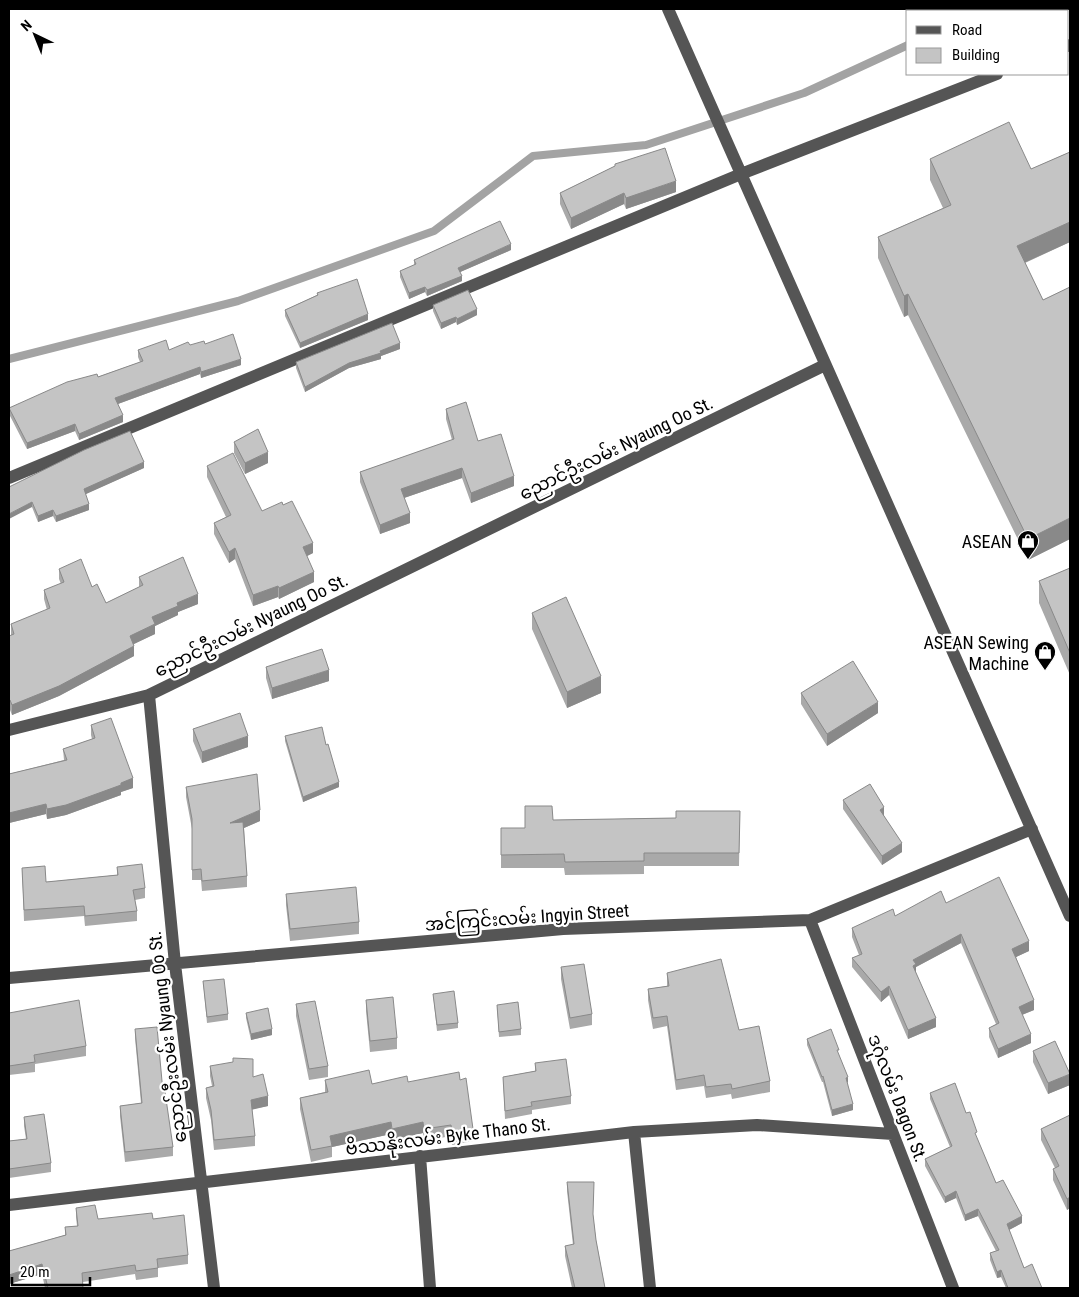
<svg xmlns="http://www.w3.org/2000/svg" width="1079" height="1297" font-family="'Roboto Condensed','Noto Sans Myanmar',sans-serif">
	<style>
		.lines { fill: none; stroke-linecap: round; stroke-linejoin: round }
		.stream { stroke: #a3a3a3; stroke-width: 8 }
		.minor { stroke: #555; stroke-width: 12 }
		.wall { fill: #a9a9a9 }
		.shaded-wall { fill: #898989 }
		.building { fill: #c4c4c4; stroke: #898989 }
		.labels { text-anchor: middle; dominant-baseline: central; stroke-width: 4.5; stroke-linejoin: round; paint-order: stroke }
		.street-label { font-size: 18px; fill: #000; stroke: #fff }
		.poi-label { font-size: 18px; fill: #000; stroke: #fff; text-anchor: end }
	</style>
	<rect width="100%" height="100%" fill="#fff"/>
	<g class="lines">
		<path class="stream" d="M979 11 985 9
			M9 359 238 301 434 231 533 156 646 145 804 93 908 45"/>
		<path class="minor" d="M668 9 1070 916
			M1068 46 1070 45
			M9 478 741 174 997 74
			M9 730 149 695
			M810 920 953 1288
			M9 978 563 929 810 920 1032 829
			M634 1132 650 1288
			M420 1156 430 1288
			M9 1205 634 1132 757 1125 893 1134
			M214 1288 175 964 149 695 825 365"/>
	</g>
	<path class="wall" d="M1070 152V242L1025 263 1043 300 1070 287V539L1028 560 908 315 904 317 878 258V237L943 208 930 180V159L1031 169Z
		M615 164 676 192 626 209 624 204 571 229 560 204V193L615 166Z
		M511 250 460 272 462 281 427 296 425 292 409 299 400 277V271L414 265V260Z
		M317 293 368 320 300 348 285 316V310L317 295Z
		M433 305 477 315 457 325 456 322 441 329 433 311Z
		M205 344 241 365 201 378 200 374 118 404 123 422 79 440 75 431 27 449 9 414V408L140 362 138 357V350H169L190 345Z
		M400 349 381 356V359L349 368 305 392 296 368V362Z
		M446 409 478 441 514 486 471 503 462 478 404 498 410 523 380 534 360 482V472L452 440 446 419Z
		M234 442 268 463 245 474 234 453Z
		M207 466 313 553 307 556 314 582 279 599 278 597 253 606 235 559 229 563 214 534V523L226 517 207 477Z
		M144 468 85 494 89 510 56 522 53 516 38 522 32 507 9 487Z
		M1070 568V675L1039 603V581Z
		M59 569 92 587 106 603 139 587V577L198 604 178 612V615L155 626V634L133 644 134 656 59 696 12 715 10 710H9L11 635V624L47 610 44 599V590L61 584 59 579Z
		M532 613 601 693 567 708 532 629Z
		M266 667 329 681 272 699 266 678Z
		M801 693 878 713 827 746 801 704Z
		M91 725 133 788 121 792V795L66 815 47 819 46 814 9 823V772V774L64 760 63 749 92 739 91 735Z
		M193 729 248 747 202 763 193 741Z
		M285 736 326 745 339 787 303 802 285 741Z
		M186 787 260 821 244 828 247 876V887L202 891 201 880H192V829L186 797Z
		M843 800 884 816 902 852 882 865 843 809Z
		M740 811 739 866H644V874L565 875 564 868H501V828H525L553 820 676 818Z
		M117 867 145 888V898L135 900 137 911V921L85 926 84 916 24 921 22 868 46 882 117 875Z
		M286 894 359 922V934L290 941 286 905Z
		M946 903 1029 951 1016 957 1034 1010 1022 1015 1031 1043 998 1058 989 1037V1028L996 1024 961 943 916 967V973L936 1027 908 1039 889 995 881 1002 852 967V958L859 955 852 937V928Z
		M561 967 592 1014V1025L570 1029 561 979Z
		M667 973 739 1030 770 1081V1092L732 1099 731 1094 706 1098 704 1086 676 1090 667 1026 653 1029 648 1000V989L667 986Z
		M203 981 228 1014V1020L207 1023Z
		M433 994 458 1023V1028L437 1031Z
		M366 1000 397 1038V1049L370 1052 366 1011Z
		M296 1004 328 1066V1077L309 1080 296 1016Z
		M497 1005 521 1029V1035L499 1037Z
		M9 1013 86 1046V1056L35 1064V1072L9 1075Z
		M246 1013 272 1035 251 1040 246 1018Z
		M135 1029 163 1092 173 1147V1156L125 1162 120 1116V1106L141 1103 135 1038Z
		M807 1039 839 1055 848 1082 847 1083 853 1110 832 1116 823 1082H822L807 1045Z
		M1033 1051 1070 1085 1048 1094 1033 1062Z
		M535 1063 571 1096V1104L532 1110V1114L505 1119 503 1077 535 1071Z
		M210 1066 253 1077 268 1106 252 1109 255 1136V1146L214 1150 211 1120 206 1098V1088L212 1086 210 1076Z
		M325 1080 372 1084 408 1082 473 1129V1141L452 1145 451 1136 424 1141 423 1133 392 1140 391 1134 332 1147V1157L311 1162 300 1109V1098L325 1092Z
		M930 1093 977 1139 996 1183 1022 1223 1009 1230 1024 1268 1042 1288H1006L1001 1277 997 1278 990 1260V1253L996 1251 978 1216 965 1221 956 1198 945 1203 925 1166V1159L950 1147 930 1099Z
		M1070 1115V1208L1067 1210 1053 1180V1169L1055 1168 1041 1140V1129Z
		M24 1117 51 1163V1172L9 1178V1141L26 1139 24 1126Z
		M567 1182 593 1215 596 1240 605 1288H572L565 1256V1246L573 1245 567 1191Z
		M76 1208 98 1219H153L188 1255V1264L158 1268V1277L136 1280 135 1274 83 1282V1288H45L42 1274 9 1284V1251L65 1235V1227L77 1226 76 1217Z"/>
	<path class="shaded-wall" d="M676 181V192L626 209V198Z
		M624 193V204L571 229V218Z
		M1070 222V242L1017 266V246Z
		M511 244V250L458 273V268Z
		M462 276V281L427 296V290Z
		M425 287V292L409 299V293Z
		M908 294V315L904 317V296Z
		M477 309V315L457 325V319Z
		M368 314V320L300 348V343Z
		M456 317V322L441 329V323Z
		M400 343V349L381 356V359L349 368 305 392V387L349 363Z
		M241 359V365L201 378V372Z
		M200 367V374L115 405V398Z
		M123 415V422L79 440V434Z
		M75 424V431L27 449V443Z
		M268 452V463L245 474V463Z
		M144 462V468L84 495V489Z
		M462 468V478L401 499V489Z
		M514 476V486L471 503V493Z
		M32 502V507L9 519V514Z
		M89 504V510L56 522V516Z
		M53 510V516L38 522V516Z
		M410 513V523L380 534V525Z
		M1070 518V539L1028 560V539Z
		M313 543V553L303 558V547Z
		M235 548V559L229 563V552Z
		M314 572V582L279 599V588Z
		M278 586V597L253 606V595Z
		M198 594V604L178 612V615L155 626V634L130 646V636L152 617 177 603Z
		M134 646V656L59 696 12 715V705Z
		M329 670V681L272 699V688Z
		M601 676V693L567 708V692Z
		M9 700H10V710H9Z
		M878 702V713L827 746V734Z
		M248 736V747L202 763V752Z
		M133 778V788L121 792V795L66 815 47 819V809Z
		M339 782V787L303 802V797Z
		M46 804V814L9 823V813Z
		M884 807V816L880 819V810Z
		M260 810V821L230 834V823Z
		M902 843V852L882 865V856Z
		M961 934V943L916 967V973L913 975V960Z
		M1029 941V951L1012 959V949Z
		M889 986V995L881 1002V992Z
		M1034 1000V1010L1019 1016V1007Z
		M936 1018V1027L908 1039V1030Z
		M272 1029V1035L251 1040V1034Z
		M1031 1034V1043L998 1058V1049Z
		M1070 1074V1085L1048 1094V1083Z
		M848 1077V1082L846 1083V1078Z
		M268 1096V1106L251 1110V1100Z
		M853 1104V1110L832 1116V1110Z
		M391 1122V1134L332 1147 330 1136Z
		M423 1122V1133L392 1140V1129Z
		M956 1191V1198L945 1203V1197Z
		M1070 1197V1208L1067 1210V1199Z
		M978 1209V1216L965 1221V1215Z
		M1022 1216V1223L1007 1231V1224Z
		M42 1264V1274L9 1284V1275Z
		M1001 1270V1277L997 1278V1272Z"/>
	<path class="building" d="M1009 122 1031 169 1070 152V222L1017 246 1043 300 1070 287V518L1028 539 908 294 904 296 878 237 951 205 930 159Z
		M665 148 676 181 626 198 624 193 571 218 560 193 615 166V164Z
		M500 221 511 244 458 268 462 276 427 290 425 287 409 293 400 271 416 264 414 260Z
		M357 279 368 314 300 343 285 310 318 295 317 293Z
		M468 290 477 309 457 319 456 317 441 323 433 305Z
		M392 323 400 343 380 351 381 353 349 363 305 387 296 362Z
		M233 334 241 359 201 372 200 367 115 398 123 415 79 434 75 424 27 443 9 408 67 382 97 374 98 377 143 361 138 350 166 340 169 350 188 342 190 345 204 341 205 344Z
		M466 402 478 441 501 434 514 476 471 493 462 468 401 489 410 513 380 525 360 472 454 439 446 409Z
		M258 429 268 452 245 463 234 442Z
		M130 431 144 462 84 489 89 504 56 516 53 510 38 516 32 502 9 514V487L84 450Z
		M233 453 262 511 282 502 283 505 292 501 313 543 303 547 314 572 279 588 278 586 253 595 235 548 229 552 214 523 231 515 207 466Z
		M183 557 198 594 177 603 178 606 152 617 155 624 130 636 134 646 59 686 12 705 10 700H9V636L14 634 11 624 50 608 44 590 64 582 59 569 81 559 92 587 97 584 106 603 143 585 139 577Z
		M1070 568V653L1039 581Z
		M566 597 601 676 567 692 532 613Z
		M322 649 329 670 272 688 266 667Z
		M853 661 878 702 827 734 801 693Z
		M240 713 248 736 202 752 193 729Z
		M111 718 133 778 121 783V785L66 805 47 809 46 804 9 813V772V774L67 760 63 749 95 738 91 725Z
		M322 727 326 745 328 744 339 782 303 797 285 736Z
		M257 774 260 810 230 823 243 822 247 876 202 881 201 869 192 870V819L186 787Z
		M870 784 884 807 880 810 902 843 882 856 843 800Z
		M525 806H552L553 820 676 818V811H740L739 853H644V861L565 862 564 854 501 855V828H525Z
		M142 864 145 888 133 890 137 911 85 916 84 906 24 910 22 868 45 866 46 882 118 875 117 867Z
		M999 877 1029 941 1012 949 1034 1000 1019 1007 1031 1034 998 1049 989 1028 999 1023 961 934 913 960 916 964 913 966 936 1018 908 1030 889 986 881 992 852 958 862 954 852 928 893 909 895 916 941 891 946 903Z
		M356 887 359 922 290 929 286 894Z
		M721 959 739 1030 759 1026 770 1081 732 1089 731 1084 706 1087 704 1075 676 1080 667 1016 653 1018 648 989 669 986 667 973Z
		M584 964 592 1014 570 1018 561 967Z
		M224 979 228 1014 207 1017 203 981Z
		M454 991 458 1023 437 1025 433 994Z
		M393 997 397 1038 370 1041 366 1000Z
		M79 1000 86 1046 34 1055 35 1062 9 1066V1013Z
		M315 1001 328 1066 309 1069 296 1004Z
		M518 1002 521 1029 499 1032 497 1005Z
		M268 1008 272 1029 251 1034 246 1013Z
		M157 1027 163 1092H165L173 1147 125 1152 120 1106 142 1103 135 1029Z
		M831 1029 839 1050H837L848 1077 846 1078 853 1104 832 1110 823 1076 822 1077 807 1039Z
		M1055 1041 1070 1074 1048 1083 1033 1051Z
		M233 1058 253 1059V1077L263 1074 268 1096 251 1100 255 1136 214 1140 211 1110 206 1088 214 1086 210 1066 233 1062Z
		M566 1059 571 1096 531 1102 532 1106 505 1111 503 1077 536 1071 535 1063Z
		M369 1070 372 1084 407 1076 408 1082 459 1072 460 1080 466 1078 473 1129 452 1133 451 1125 424 1129 423 1122 392 1129 391 1122 330 1136 332 1146 311 1150 300 1098 328 1092 325 1080Z
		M955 1083 966 1113 970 1112 977 1132 975 1133 996 1183 1003 1180 1022 1216 1007 1224 1024 1268 1032 1264 1042 1288H1008L1001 1270 997 1272 990 1253 999 1250 978 1209 965 1215 956 1191 945 1197 925 1159 952 1146 930 1093Z
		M44 1114 51 1163 9 1169V1141L27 1139 24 1117Z
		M1070 1115V1197L1067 1199 1053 1169 1059 1166 1041 1129Z
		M567 1182H594L593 1214 596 1240 605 1288H575L565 1246 574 1244Z
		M95 1205 98 1219 152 1213 153 1219 184 1215 188 1255 157 1259 158 1268 136 1271 135 1265 82 1273 83 1288H48L42 1264 9 1275V1251L66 1235 65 1227 78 1226 76 1208Z"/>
	<defs>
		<g id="shop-pin" transform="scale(1.125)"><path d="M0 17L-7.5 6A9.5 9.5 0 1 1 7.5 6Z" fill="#000" stroke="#fff"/><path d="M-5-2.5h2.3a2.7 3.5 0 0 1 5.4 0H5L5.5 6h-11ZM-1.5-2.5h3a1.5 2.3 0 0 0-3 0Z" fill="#fff"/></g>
	</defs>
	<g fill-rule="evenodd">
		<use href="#shop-pin" x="1028" y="541"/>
		<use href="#shop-pin" x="1045" y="652"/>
	</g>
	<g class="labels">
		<g class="street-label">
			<text transform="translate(616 448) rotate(-26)">ညောင်ဦးလမ်း Nyaung Oo St.</text>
			<text transform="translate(251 625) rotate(-26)">ညောင်ဦးလမ်း Nyaung Oo St.</text>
			<text transform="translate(527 917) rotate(-4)">အင်ကြင်းလမ်း Ingyin Street</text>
			<text transform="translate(167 1037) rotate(-97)">ညောင်ဦးလမ်း Nyaung Oo St.</text>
			<text transform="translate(898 1098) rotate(69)">ဒဂုံလမ်း Dagon St.</text>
			<text transform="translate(448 1136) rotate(-7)">ဗိဿနိုးလမ်း Byke Thano St.</text>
		</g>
		<g class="poi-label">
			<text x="1012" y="541">ASEAN</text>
			<text x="1029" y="642">ASEAN Sewing<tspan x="1029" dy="21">Machine</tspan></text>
		</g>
	</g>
	<rect width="1079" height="1297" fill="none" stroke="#000000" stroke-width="20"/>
	<rect x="906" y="10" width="162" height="65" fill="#ffffff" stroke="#999999"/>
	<rect x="916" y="26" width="25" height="8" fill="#555555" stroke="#999999"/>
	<text x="952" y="35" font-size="15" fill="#000000">Road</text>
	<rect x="916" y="48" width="25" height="15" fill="#c4c4c4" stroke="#999999"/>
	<text x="952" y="60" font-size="15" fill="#000000">Building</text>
	<g transform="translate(35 35) rotate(317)" stroke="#ffffff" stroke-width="4" paint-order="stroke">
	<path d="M0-4L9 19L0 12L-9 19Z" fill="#000000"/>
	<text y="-8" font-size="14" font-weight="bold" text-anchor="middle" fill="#000000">N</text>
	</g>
	<path d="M12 1277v8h78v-8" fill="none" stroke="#000000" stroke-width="2.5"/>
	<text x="20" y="1277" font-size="15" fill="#000000" stroke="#ffffff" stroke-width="4" paint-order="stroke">20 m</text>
</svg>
